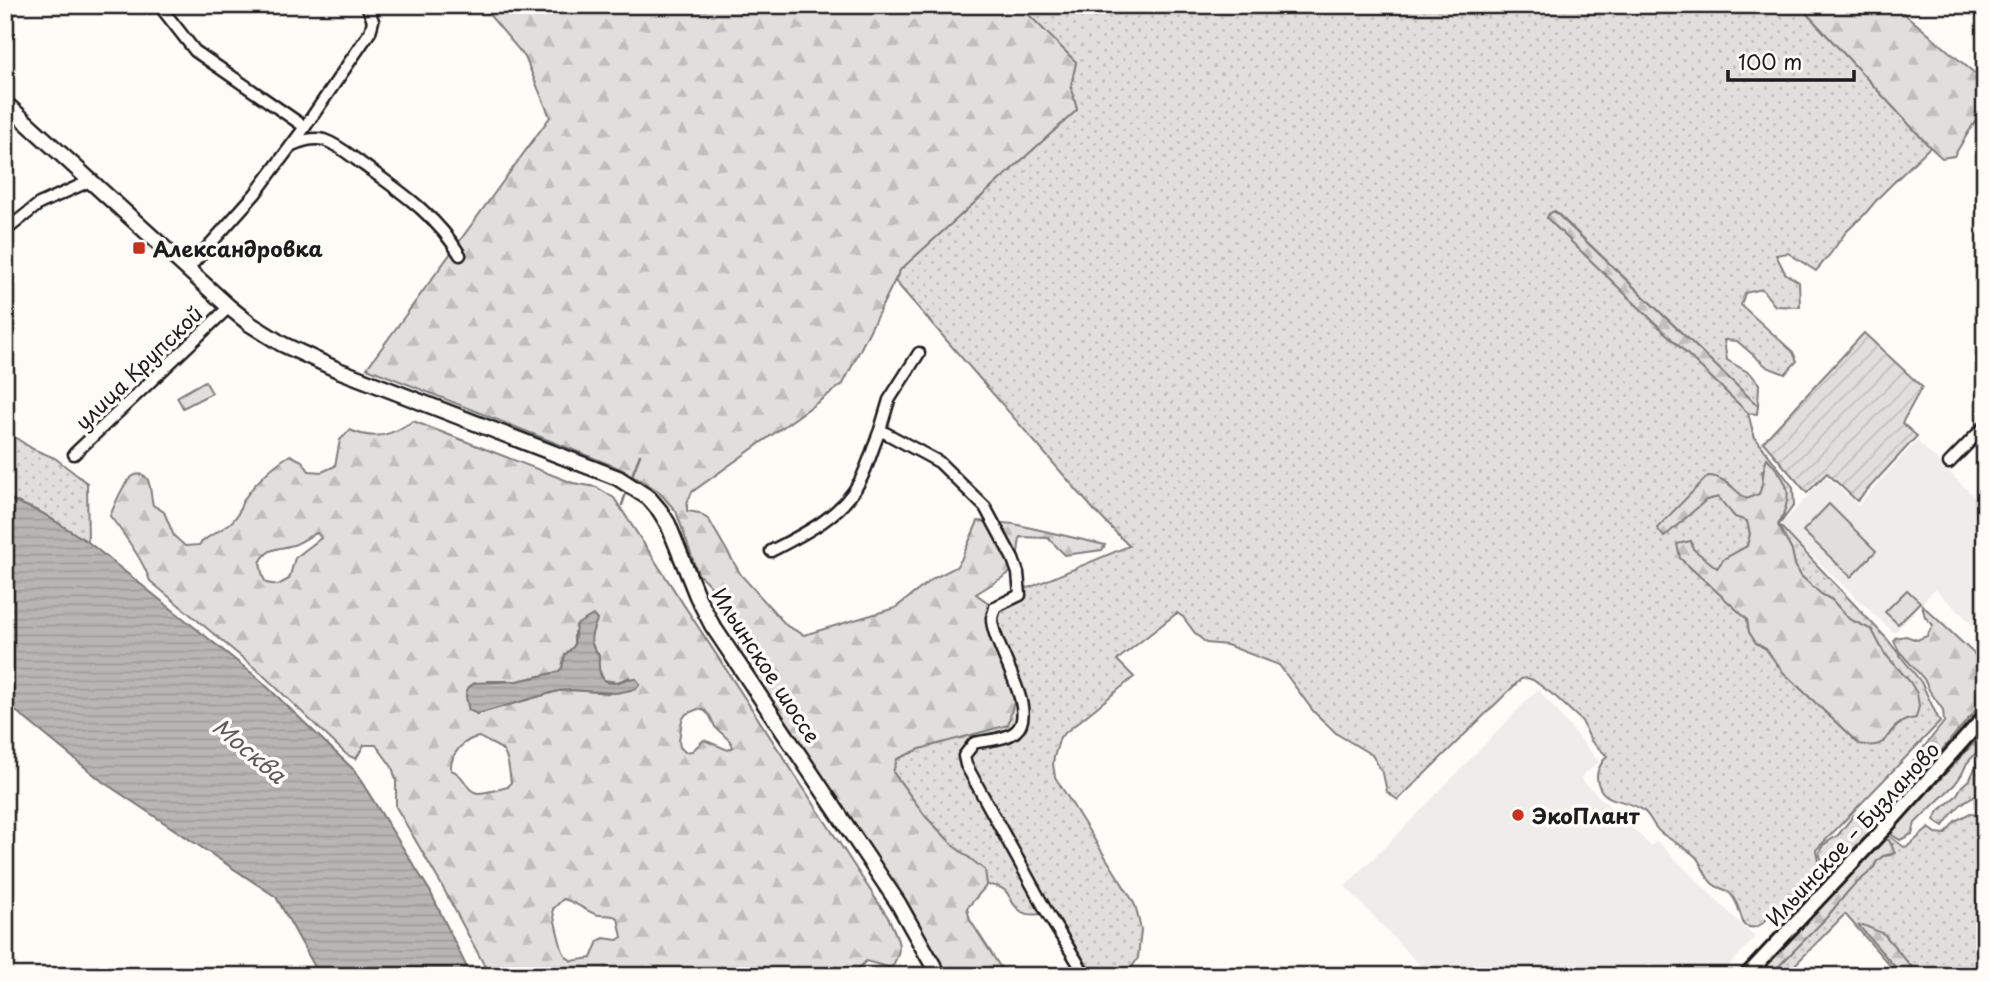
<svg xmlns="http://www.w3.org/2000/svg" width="1990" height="981" font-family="'Playpen Sans',sans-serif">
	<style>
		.built { fill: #eeede9 }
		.grass { fill: url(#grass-dots); stroke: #7e7e7c; stroke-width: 2; fill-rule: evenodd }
		.forest { fill: url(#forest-firs); stroke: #7e7e7c; stroke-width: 2; fill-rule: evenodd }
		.park { fill: #e0dfdb; stroke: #7e7e7c; stroke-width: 2 }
		.garden { fill: url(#garden-furrows); stroke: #7e7e7c; stroke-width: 2 }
		.water { fill: url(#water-rules); stroke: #797876; stroke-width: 2 }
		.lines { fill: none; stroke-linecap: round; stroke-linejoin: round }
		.stream { stroke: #797876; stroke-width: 2.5 }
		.minor-casing { stroke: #1c1c1c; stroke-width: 15 }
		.tertiary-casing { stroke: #1c1c1c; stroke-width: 18 }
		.secondary-casing { stroke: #1c1c1c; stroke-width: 19 }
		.minor { stroke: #fdfcf7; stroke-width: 10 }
		.tertiary { stroke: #fdfcf7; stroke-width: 12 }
		.secondary { stroke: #fdfcf7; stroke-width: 14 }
		.poi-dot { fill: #c8321e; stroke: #fdfcf7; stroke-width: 2.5 }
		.labels { text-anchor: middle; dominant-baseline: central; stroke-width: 7; stroke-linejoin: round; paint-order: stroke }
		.poi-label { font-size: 21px; font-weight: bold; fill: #1c1c1c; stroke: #fdfcf7; text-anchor: start }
		.street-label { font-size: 21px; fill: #1c1c1c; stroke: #fdfcf7 }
		.water-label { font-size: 23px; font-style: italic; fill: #5a5a58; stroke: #fdfcf7 }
	</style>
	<defs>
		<pattern id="grass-dots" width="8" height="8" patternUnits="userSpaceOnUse" patternTransform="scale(1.75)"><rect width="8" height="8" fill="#e0dfdb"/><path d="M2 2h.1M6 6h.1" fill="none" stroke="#c0bfbb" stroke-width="1.8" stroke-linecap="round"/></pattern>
		<pattern id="forest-firs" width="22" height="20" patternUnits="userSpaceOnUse" patternTransform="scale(1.75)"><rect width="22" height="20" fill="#e0dfdb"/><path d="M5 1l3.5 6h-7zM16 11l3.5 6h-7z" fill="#c0bfbb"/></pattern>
		<pattern id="garden-furrows" width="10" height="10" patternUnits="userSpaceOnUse" patternTransform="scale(1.75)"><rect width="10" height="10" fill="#e0dfdb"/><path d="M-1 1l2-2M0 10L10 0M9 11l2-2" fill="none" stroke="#c0bfbb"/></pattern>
		<pattern id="water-rules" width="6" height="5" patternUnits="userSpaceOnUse" patternTransform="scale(1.75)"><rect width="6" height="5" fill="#b7b6b2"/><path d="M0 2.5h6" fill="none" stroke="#9d9c98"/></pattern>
	</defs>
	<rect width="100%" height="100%" fill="#fdfcf7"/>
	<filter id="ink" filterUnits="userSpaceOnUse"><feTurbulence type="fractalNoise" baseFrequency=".0143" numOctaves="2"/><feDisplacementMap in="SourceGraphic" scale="14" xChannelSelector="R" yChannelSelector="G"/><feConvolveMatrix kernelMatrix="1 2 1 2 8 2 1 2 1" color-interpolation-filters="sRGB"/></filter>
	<g filter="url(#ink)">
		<path class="built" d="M1917 441 1985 507V617L1975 627 1935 589 1894 633 1780 526 1826 476 1858 505Z
			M1538 689 1599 762 1580 778 1651 846 1657 841 1755 938 1719 976H1430L1345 886 1399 833Z"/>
		<path class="grass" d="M1019 5H1799L1930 147 1880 196 1864 215 1846 232 1831 253 1816 271 1788 253 1776 255 1785 273 1799 282 1800 307 1775 306 1762 289 1745 293 1741 305 1793 352 1797 361 1785 374 1767 367 1737 341 1724 340 1727 360 1751 374 1759 384 1758 406 1555 211 1549 214 1547 218 1748 413 1754 436 1793 487 1794 505 1779 525 1887 639 1921 682 1940 722 1816 850 1819 867 1763 923C1756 928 1752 929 1744 925 1740 914 1737 898 1727 891 1723 888 1717 888 1713 884 1705 878 1703 865 1696 857 1686 847 1671 841 1660 832 1653 826 1651 817 1644 811 1631 800 1609 803 1601 790 1593 776 1598 767 1607 756L1591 741 1582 721 1556 697 1533 680 1527 678 1521 679 1398 800 1387 792 1383 773 1372 755 1337 734 1314 712 1279 665 1227 645 1206 643 1195 633 1183 617 1177 613 1117 660 1134 677 1060 737 1054 757 1053 764 1055 777 1133 901 1136 908 1141 930 1138 958 1130 970 1122 976H1092L1056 916C1045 911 1032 918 1022 912 1004 901 1016 887 987 885L984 870 955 847 926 817 893 772 897 759 920 749 1014 700C1011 690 1008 679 1004 668 995 648 985 627 990 604L1129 546 1094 510 895 281 900 270 1077 110 1071 86 1076 62ZM1762 470 1784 514 1778 525 1792 551 1795 565 1801 576 1821 594 1832 600 1849 619 1872 630 1884 653 1910 682 1903 721 1892 731 1884 742 1859 744 1783 672 1766 649 1756 643 1749 632 1747 619 1680 558 1693 549 1717 569 1724 559 1747 546 1750 534 1747 521 1735 517 1719 497 1706 500 1664 536 1658 528 1678 509 1728 482 1736 492 1747 499 1759 494 1764 483Z
			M5 431 33 449 55 458 87 483 88 542 42 513 5 497Z
			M1985 754V792C1965 797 1954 810 1943 826L1934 820 1939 811 1956 796 1962 786 1970 779 1980 758Z
			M1970 813 1985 819V976H1919L1884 934 1860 926 1903 976H1899L1845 914 1784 976H1769L1826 918 1850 889 1873 869 1877 861 1883 856 1891 855 1892 845 1756 976H1754L1882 837 1889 836 1904 847 1908 846 1929 828 1936 833 1945 834 1955 821Z"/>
		<path class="forest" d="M481 5H1019L1076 62 1071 86 1077 110 900 270 843 384 692 492 687 503V511L699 513 709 520 741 575 787 626 804 635 895 608 934 578 956 567 961 560 978 521 1014 524 1105 545 1102 550 1065 555 1048 538 1020 537 1016 569 976 594 990 604 987 618 996 652 1005 671 1014 701 1008 725 920 749 897 759 893 772 926 817 955 847 985 870 987 885 967 908 970 920 1006 976H949L902 895 740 653C739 646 739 638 736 631 730 610 714 587 698 574L676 511 657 490 621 469 367 368 550 117 525 57Z
			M1799 5H1894L1985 82V105L1954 156 1942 158 1930 147Z
			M1554 211 1758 406 1757 414 1748 413 1547 218 1549 214Z
			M413 421 573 483 596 487 614 498 889 919C898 940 905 947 891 968L866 961 857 970 858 976H490L441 884 396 807V780L392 767 376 745H364L356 759 347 755 262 674 150 581C143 560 124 534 110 516 115 505 127 469 142 475 146 476 148 479 149 483 151 490 151 498 153 505L164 512 174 536 185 546 199 545C207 534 227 530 235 518 239 514 240 508 242 503 253 484 272 466 290 455L302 461 309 471 322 472 335 466 340 440 350 430C375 441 392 435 413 421ZM317 533 321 538 295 558 289 579 278 585 266 583 263 577 260 563C268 545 281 550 296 544 303 541 309 536 317 533ZM594 626C587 637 591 646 599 655L598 668 604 680 617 682 630 677 610 693 571 690 558 691 477 714 488 681H517L558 672 562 668 565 655 574 646V632ZM698 709 705 711 710 716 715 727 730 741 733 747 728 750 704 740 692 751 685 752 680 747 679 741 682 720 686 714ZM479 737C486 741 493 744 500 748 509 755 509 771 511 782L508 787C499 789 487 793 478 793 466 792 466 775 451 770 450 754 464 739 479 737ZM563 899C574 901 584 910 595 914 604 917 610 913 618 918L622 937 617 940 604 938 598 941 591 958 572 961C568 958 566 958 564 953 561 949 553 914 553 909Z
			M1767 458C1790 483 1794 495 1778 525L1792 551 1795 565 1801 576 1821 594 1832 600 1849 619 1872 630 1884 653 1910 682 1917 693 1919 706 1916 718C1912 719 1908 719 1904 721 1882 731 1892 751 1859 744L1783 672 1766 649 1756 643 1749 632 1747 619 1680 558 1677 544 1691 541 1693 549 1717 568 1724 559 1747 546 1750 534 1747 521 1735 517 1718 497 1706 500 1664 537 1657 528 1708 476C1725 476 1733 490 1747 499L1759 494C1765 481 1761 472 1767 458Z
			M1922 605 1985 664V690L1981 695V705L1956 733 1885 819 1876 807 1944 722 1943 710 1929 690 1924 679 1899 651 1894 641 1895 638 1906 636 1917 640 1927 636 1933 625 1925 617Z
			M1985 731V743L1967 763 1962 774 1955 784 1915 823 1912 834 1900 840 1892 835 1893 830Z
			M1862 814 1872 827 1870 834 1808 900C1807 890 1816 884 1823 877V868L1819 852 1823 845 1838 835 1854 815Z
			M1883 840H1889L1895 853 1883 856 1877 861 1873 869 1850 889 1826 918 1769 976H1756Z
			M1863 925 1884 934 1919 976H1903L1859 926Z"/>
		<path class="park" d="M205 381 212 393 183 408 177 397Z
			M1829 504 1876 551 1851 577 1803 531Z
			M1907 590 1920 602 1898 624 1885 612Z"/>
		<path class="garden" d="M1864 333 1922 387 1902 423 1917 436 1857 501 1827 473 1807 493 1763 442Z"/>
		<path class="water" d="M5 497 42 513 88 542 259 679 354 770 430 891 471 976H320L276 897 103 782 17 712 5 707Z
			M593 615 597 620C591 635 587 642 599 655 598 670 599 687 619 682 626 680 628 677 636 679L640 684 636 689 616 693 571 690 558 691 477 714 469 710C466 699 462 689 475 683L517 681 558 672 562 668 565 655 574 646 576 625Z"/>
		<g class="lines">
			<path class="stream" d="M631 478 640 455
				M622 505 627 490"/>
			<g class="minor-casing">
				<path id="minor" d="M159 5 195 51 305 127
					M292 145C302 141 313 137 324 140 339 145 352 157 365 166 401 192 437 216 460 255
					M5 231 39 204 90 181
					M188 269 255 194 305 127 370 32 373 21 367 5
					M880 430 889 400 919 353
					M74 454 229 307
					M1949 463 1985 426
					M771 551C804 534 842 516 860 481 868 466 873 447 880 430L939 462 985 507 1013 559 1018 573 1020 595 995 607C995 609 992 617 992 618 991 644 1040 710 1016 731 1006 740 986 740 974 743L964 756 966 765 1049 916 1086 976"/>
			</g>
			<g class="tertiary-casing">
				<path id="tertiary" d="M1746 976 1884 829 1985 716"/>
			</g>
			<g class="secondary-casing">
				<path id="secondary" d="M5 103 229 307 250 324 282 344 338 370 618 478 649 498 660 511 668 524 697 596 712 625 898 903 939 976"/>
			</g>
			<use href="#minor" class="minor"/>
			<use href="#tertiary" class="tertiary"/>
			<use href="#secondary" class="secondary"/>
		</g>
	</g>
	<g class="poi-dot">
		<rect x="132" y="241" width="14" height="14" rx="3.5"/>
		<circle cx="1518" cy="815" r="7"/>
	</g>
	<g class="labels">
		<g class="poi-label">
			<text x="153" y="248">Александровка</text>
			<text x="1532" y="815">ЭкоПлант</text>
		</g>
		<g class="street-label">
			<text transform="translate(138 367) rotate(-44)">улица Крупской</text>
			<text transform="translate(767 665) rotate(57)">Ильинское шоссе</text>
			<text transform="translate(1852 833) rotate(-47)">Ильинское – Бузланово</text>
		</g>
		<g class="water-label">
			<text transform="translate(250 750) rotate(40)">Москва</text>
		</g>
	</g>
	<rect width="1990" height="981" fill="none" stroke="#fdfcf7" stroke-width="28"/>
	<rect x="14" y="14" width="1962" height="953" fill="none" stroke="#1c1c1c" stroke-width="2.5" filter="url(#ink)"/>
	<path d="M1728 70v10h126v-10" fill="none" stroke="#1c1c1c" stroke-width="3.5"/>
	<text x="1738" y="70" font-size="21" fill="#1c1c1c" stroke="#fdfcf7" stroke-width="5" paint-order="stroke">100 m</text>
</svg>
